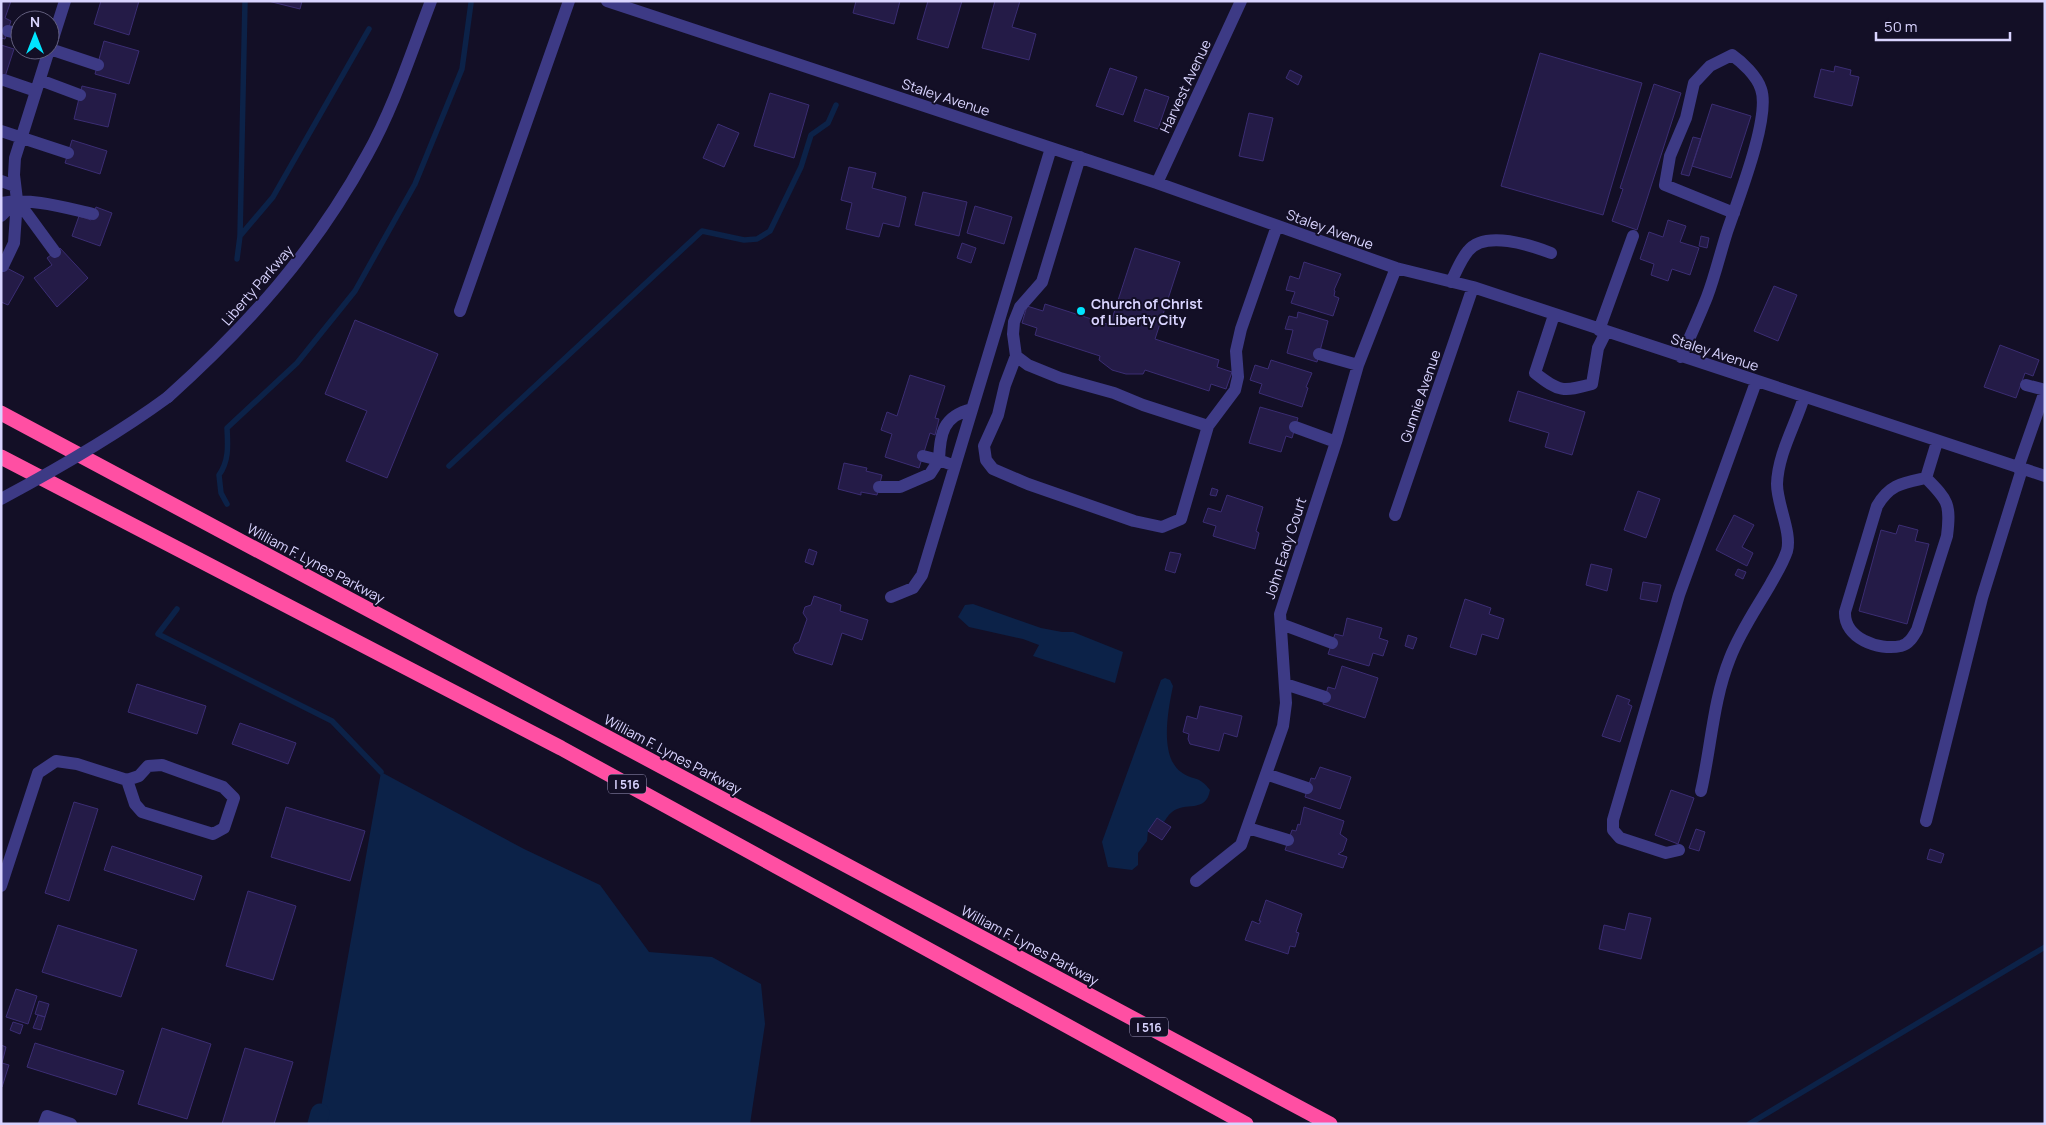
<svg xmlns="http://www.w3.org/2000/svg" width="2046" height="1125" font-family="Manrope,sans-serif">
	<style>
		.water { fill: #0c2248 }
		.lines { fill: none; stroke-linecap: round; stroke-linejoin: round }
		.stream { stroke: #0c2248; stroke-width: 5.5 }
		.canal { stroke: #0c2248; stroke-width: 19 }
		.building { fill: #241b47; stroke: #3b2d73 }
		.minor { stroke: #3d3a85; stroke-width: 12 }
		.highway { stroke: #ff4fa3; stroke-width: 15 }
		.minor-bridge { stroke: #3d3a85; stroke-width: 12 }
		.poi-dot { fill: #00e5ff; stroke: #130f26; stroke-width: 2 }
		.labels { text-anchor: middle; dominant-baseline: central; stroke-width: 4; stroke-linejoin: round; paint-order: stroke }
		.shield { fill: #130f26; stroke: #9e99be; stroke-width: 1 }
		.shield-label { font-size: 12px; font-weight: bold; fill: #d9d4ff }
		.street-label { font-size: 14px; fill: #d9d4ff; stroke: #130f26 }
		.poi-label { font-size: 14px; font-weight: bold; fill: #d9d4ff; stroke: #130f26; text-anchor: start }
	</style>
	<rect width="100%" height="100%" fill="#130f26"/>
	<path class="water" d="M973 604 1041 628 1062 632H1073L1123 652 1115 683 1033 656 1039 645 1023 639 969 627 958 617 965 605Z
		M1165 678 1170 680 1173 686C1168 710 1159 756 1181 772 1193 781 1199 775 1210 790 1206 814 1185 801 1172 812 1169 814 1166 819 1164 822L1157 818 1148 831 1147 841 1138 853V865L1132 870 1108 867 1102 842 1161 680Z
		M381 772 524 849 600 885 649 952 712 957 761 984 765 1024 750 1124H326L320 1113Z"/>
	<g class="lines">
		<path class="stream" d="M240 236 273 197 369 29
			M237 259 240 236 245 1
			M449 466 702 231 744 240 757 239 770 231 801 167 811 135 828 123 836 105
			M227 504 221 493 219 475C229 461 228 446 227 428L297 363 355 291 415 184 462 69 471 3
			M177 609 158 634 332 721 381 772
			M1749 1124 2045 947"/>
		<path class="canal" d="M317 1124 320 1113"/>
	</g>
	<path class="building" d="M1 1H11L5 18 11 21 5 39 1 38Z
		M101 1H139L129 35 94 24Z
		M268 1H302L300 9Z
		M856 1H900L894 24 853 13Z
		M928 1H962L948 48 917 39Z
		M995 1H1020L1012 27 1036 34 1029 60 982 48Z
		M104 41 139 51 129 84 95 74Z
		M1 45 14 49 1 89Z
		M1540 53 1642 83 1603 215 1501 186Z
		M1835 66 1851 70 1850 75 1859 77 1852 106 1814 97 1821 69 1834 72Z
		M1110 68 1137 77 1123 115 1096 106Z
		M1290 70 1302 76 1298 85 1286 78Z
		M1654 84 1681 93 1637 230 1612 221 1623 189 1620 188Z
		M82 86 116 94 108 127 74 119Z
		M1145 89 1169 97 1158 129 1134 121Z
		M770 93 809 105 794 158 754 146Z
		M1712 104 1751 116 1731 178 1692 166Z
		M1249 113 1273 118 1263 161 1239 156Z
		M718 124 739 133 724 167 703 158Z
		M1693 137 1701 139 1689 176 1681 174Z
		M72 140 107 151 100 174 65 163Z
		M849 167 876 173 872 188 906 197 899 227 883 223 879 237 846 229 852 203 841 200Z
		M923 192 967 202 959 236 915 225Z
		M975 206 1012 217 1004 244 967 233Z
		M96 207 112 213 100 246 72 236 79 216 91 220Z
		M1668 220 1686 226 1680 242 1699 248 1690 275 1672 269 1668 281 1651 275 1654 264 1640 259 1649 232 1663 237Z
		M1701 236 1709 238 1707 248 1699 246Z
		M962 243 976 248 971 263 957 258Z
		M60 248 88 278 57 307 34 278 52 265 47 258Z
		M1135 248 1180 262 1155 339 1219 360 1217 367 1232 372 1226 389 1211 384 1209 391 1145 370 1143 374H1126L1112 370 1099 360 1100 356 1035 335 1037 328 1022 323 1027 306 1043 311 1045 304 1110 325Z
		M1304 262 1341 274 1334 290 1335 291 1334 296 1339 298 1333 316 1291 303 1295 292 1286 290 1290 276 1299 279Z
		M1 265 24 277 8 305 1 302Z
		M1774 286 1797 295 1778 341 1754 331Z
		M1298 312 1328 321 1317 362 1287 353 1293 330 1285 329 1289 316 1297 318Z
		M355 320 438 354 387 478 346 461 367 411 325 394Z
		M2000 345 2039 360 2033 376 2025 373 2016 398 1984 387Z
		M1271 360 1312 373 1306 387 1308 388 1302 407 1259 393 1262 384 1250 380 1255 365 1268 369Z
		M910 375 945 386 935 418 939 419 935 435 930 433 919 468 885 457 892 434 881 430 887 412 897 416Z
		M1518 391 1585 412 1572 455 1545 447 1549 433 1509 421Z
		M1260 407 1298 418 1292 438 1286 436 1281 452 1249 443Z
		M844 463 867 468 866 471 882 475 877 495 861 492V495L838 489Z
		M1212 488 1218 490 1216 496 1210 495Z
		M1638 491 1660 499 1646 538 1624 530Z
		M1227 495 1263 507 1256 531 1259 533 1255 549 1213 536 1216 526 1203 522 1208 508 1221 512Z
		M1734 515 1754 525 1742 547 1753 553 1747 566 1716 550Z
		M1899 525 1918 530 1915 541 1929 544 1907 624 1859 611 1881 530 1896 534Z
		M809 549 817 552 813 565 805 562Z
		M1170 552 1181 554 1175 573 1165 570Z
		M1591 564 1612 569 1607 591 1586 585Z
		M1738 569 1746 572 1743 579 1735 575Z
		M1643 582 1661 585 1657 602 1640 599Z
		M814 596 841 605 840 611 868 620 862 640 842 633 832 665 795 653 793 649 795 644 799 642 807 619 803 613 805 607 811 605Z
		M1465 599 1491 608 1489 614 1504 619 1498 639 1482 634 1476 655 1450 647Z
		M1347 618 1382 628 1379 638 1388 641 1383 656 1373 653 1369 666 1328 654 1335 634 1343 636Z
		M1408 635 1417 638 1413 649 1405 646Z
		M1342 666 1378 678 1365 718 1323 704 1328 687 1335 689Z
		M137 684 206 706 197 734 128 712Z
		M1617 695 1630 700 1628 704 1632 706 1620 742 1602 736Z
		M1200 706 1242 716 1237 737 1224 733 1219 751 1190 744 1188 739 1189 734 1183 732 1187 716 1197 719Z
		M240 723 296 743 288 764 232 744Z
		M1320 767 1351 777 1340 809 1305 797 1311 778 1315 779Z
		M1671 790 1694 798 1678 844 1655 835Z
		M74 802 98 809 69 901 45 893Z
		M286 807 365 831 350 881 271 857Z
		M1304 807 1344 821 1340 834 1347 839 1343 851 1338 854 1347 857 1343 868 1285 850 1292 830 1296 831 1298 824 1300 825Z
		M1157 818 1171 827 1162 840 1148 831Z
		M1696 829 1705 832 1699 851 1689 848Z
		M112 846 202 876 194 900 104 870Z
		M1930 849 1944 854 1941 863 1927 859Z
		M248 891 296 906 273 980 226 966Z
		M1266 900 1302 914 1296 932 1299 933 1295 947 1290 946 1288 954 1245 940 1252 921 1259 924 1261 921H1259Z
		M1629 913 1651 918 1641 959 1599 949 1604 925 1625 930Z
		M58 925 137 950 121 997 42 972Z
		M16 989 37 996 28 1024 6 1017Z
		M39 1001 49 1004 45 1017 35 1014Z
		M38 1015 45 1017 41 1030 33 1028Z
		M13 1022 23 1025 20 1034 10 1030Z
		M162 1028 211 1044 187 1119 138 1104Z
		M35 1043 124 1071 116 1095 27 1067Z
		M1 1045 6 1047 2 1063 9 1065 2 1087Z
		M245 1048 293 1062 274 1124H222Z"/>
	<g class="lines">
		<path class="minor" d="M607 1 1157 183 1396 268 1473 287 2045 476
			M8 31 20 34
			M50 48 65 1
			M50 49 98 65
			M4 80 36 91
			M40 80 80 95
			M1 131 68 153
			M1080 157 1042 282 1020 307 1014 322 1013 334 1016 356 1005 385 998 415 984 446 986 460 993 469 1028 484 1134 521 1162 527 1181 519 1208 426 1235 390 1238 377 1236 351 1241 329 1277 226
			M1 181 15 186
			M1157 183 1241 1
			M17 200 55 252
			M1 203C33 198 62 207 93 214
			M1 216 17 200
			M3 266 14 243 17 200 14 175 15 158 49 50
			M1451 282C1456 272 1461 259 1468 251 1485 230 1530 245 1551 253
			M460 311 569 1
			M1554 315 1535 373C1559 392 1563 392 1592 384L1598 348 1606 332
			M1599 330 1633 236
			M1319 354 1358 365
			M1016 356 1028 365 1060 378 1114 393 1143 405 1208 426
			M1681 357C1690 337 1699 317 1707 297 1715 276 1720 254 1727 232 1737 202 1771 117 1761 89 1757 76 1742 62 1732 55L1710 66 1694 83 1686 118 1670 156 1665 185 1734 213
			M2026 385 2045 390
			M168 397C249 324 314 252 367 155 394 107 411 53 431 1
			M1295 427 1336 442
			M923 456 939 460C940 433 943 416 972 409
			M2018 468 2045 391
			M1926 478C1948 500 1951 504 1947 536L1917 630C1913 637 1909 644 1901 646 1878 651 1844 638 1845 612L1877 506C1890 484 1903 483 1926 478Z
			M1926 478 1937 442
			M879 487H900L930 474 939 460 955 466
			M1395 515 1473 287
			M891 597 913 588 922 575 1051 148
			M1281 624 1332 643
			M1285 684 1325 697
			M1266 774 1307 788
			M1701 791C1711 748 1713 700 1730 658 1740 632 1756 609 1770 585 1776 574 1783 563 1787 551 1792 532 1777 505 1777 484 1778 454 1795 426 1804 397
			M1926 821 1982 598 2022 469
			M1248 828 1288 840
			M1679 850 1666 853 1620 838 1613 830V820L1679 595 1756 382
			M1196 881 1241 845 1283 726 1286 703 1280 614 1336 442 1358 365 1396 268
			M1 886 38 773 56 761 77 764 127 780 139 776 148 766 162 765 223 787 234 798 224 828 213 834 142 812 135 804 127 780
			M44 1124 47 1116 71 1124"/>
		<path class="highway" d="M1 413 1330 1124
			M1 457 561 748 1246 1124"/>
		<path class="minor-bridge" d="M1 499C59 468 115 436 168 397"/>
	</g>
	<circle class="poi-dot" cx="1081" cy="311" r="5"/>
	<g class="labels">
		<g class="shield">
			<rect x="608" y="774.5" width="38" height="19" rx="4"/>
			<rect x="1130" y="1017.5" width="38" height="19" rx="4"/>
		</g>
		<g class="shield-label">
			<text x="627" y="784">I 516</text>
			<text x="1149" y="1027">I 516</text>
		</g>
		<g class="street-label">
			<text transform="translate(1185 86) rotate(-65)">Harvest Avenue</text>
			<text transform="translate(946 97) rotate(18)">Staley Avenue</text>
			<text transform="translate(1330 229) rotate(20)">Staley Avenue</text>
			<text transform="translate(257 285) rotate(-49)">Liberty Parkway</text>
			<text transform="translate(1715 352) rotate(18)">Staley Avenue</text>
			<text transform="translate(1420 396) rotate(-71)">Gunnie Avenue</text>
			<text transform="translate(1285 548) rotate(-72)">John Eady Court</text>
			<text transform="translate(316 563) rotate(28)">William F. Lynes Parkway</text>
			<text transform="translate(673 754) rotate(28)">William F. Lynes Parkway</text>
			<text transform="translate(1030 945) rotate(28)">William F. Lynes Parkway</text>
		</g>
		<g class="poi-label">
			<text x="1091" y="303">Church of Christ<tspan x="1091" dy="16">of Liberty City</tspan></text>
		</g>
	</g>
	<rect width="2046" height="1125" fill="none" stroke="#d9d4ff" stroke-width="5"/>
	<g transform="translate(35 35)"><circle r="24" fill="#130f26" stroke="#625e7d"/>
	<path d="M0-4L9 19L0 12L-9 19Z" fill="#00e5ff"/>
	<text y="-8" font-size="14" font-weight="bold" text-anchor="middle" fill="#d9d4ff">N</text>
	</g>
	<path d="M1876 32v8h134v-8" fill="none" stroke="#d9d4ff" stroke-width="2.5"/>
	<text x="1884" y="32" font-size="15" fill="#d9d4ff" stroke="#130f26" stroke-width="4" paint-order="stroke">50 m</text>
</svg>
